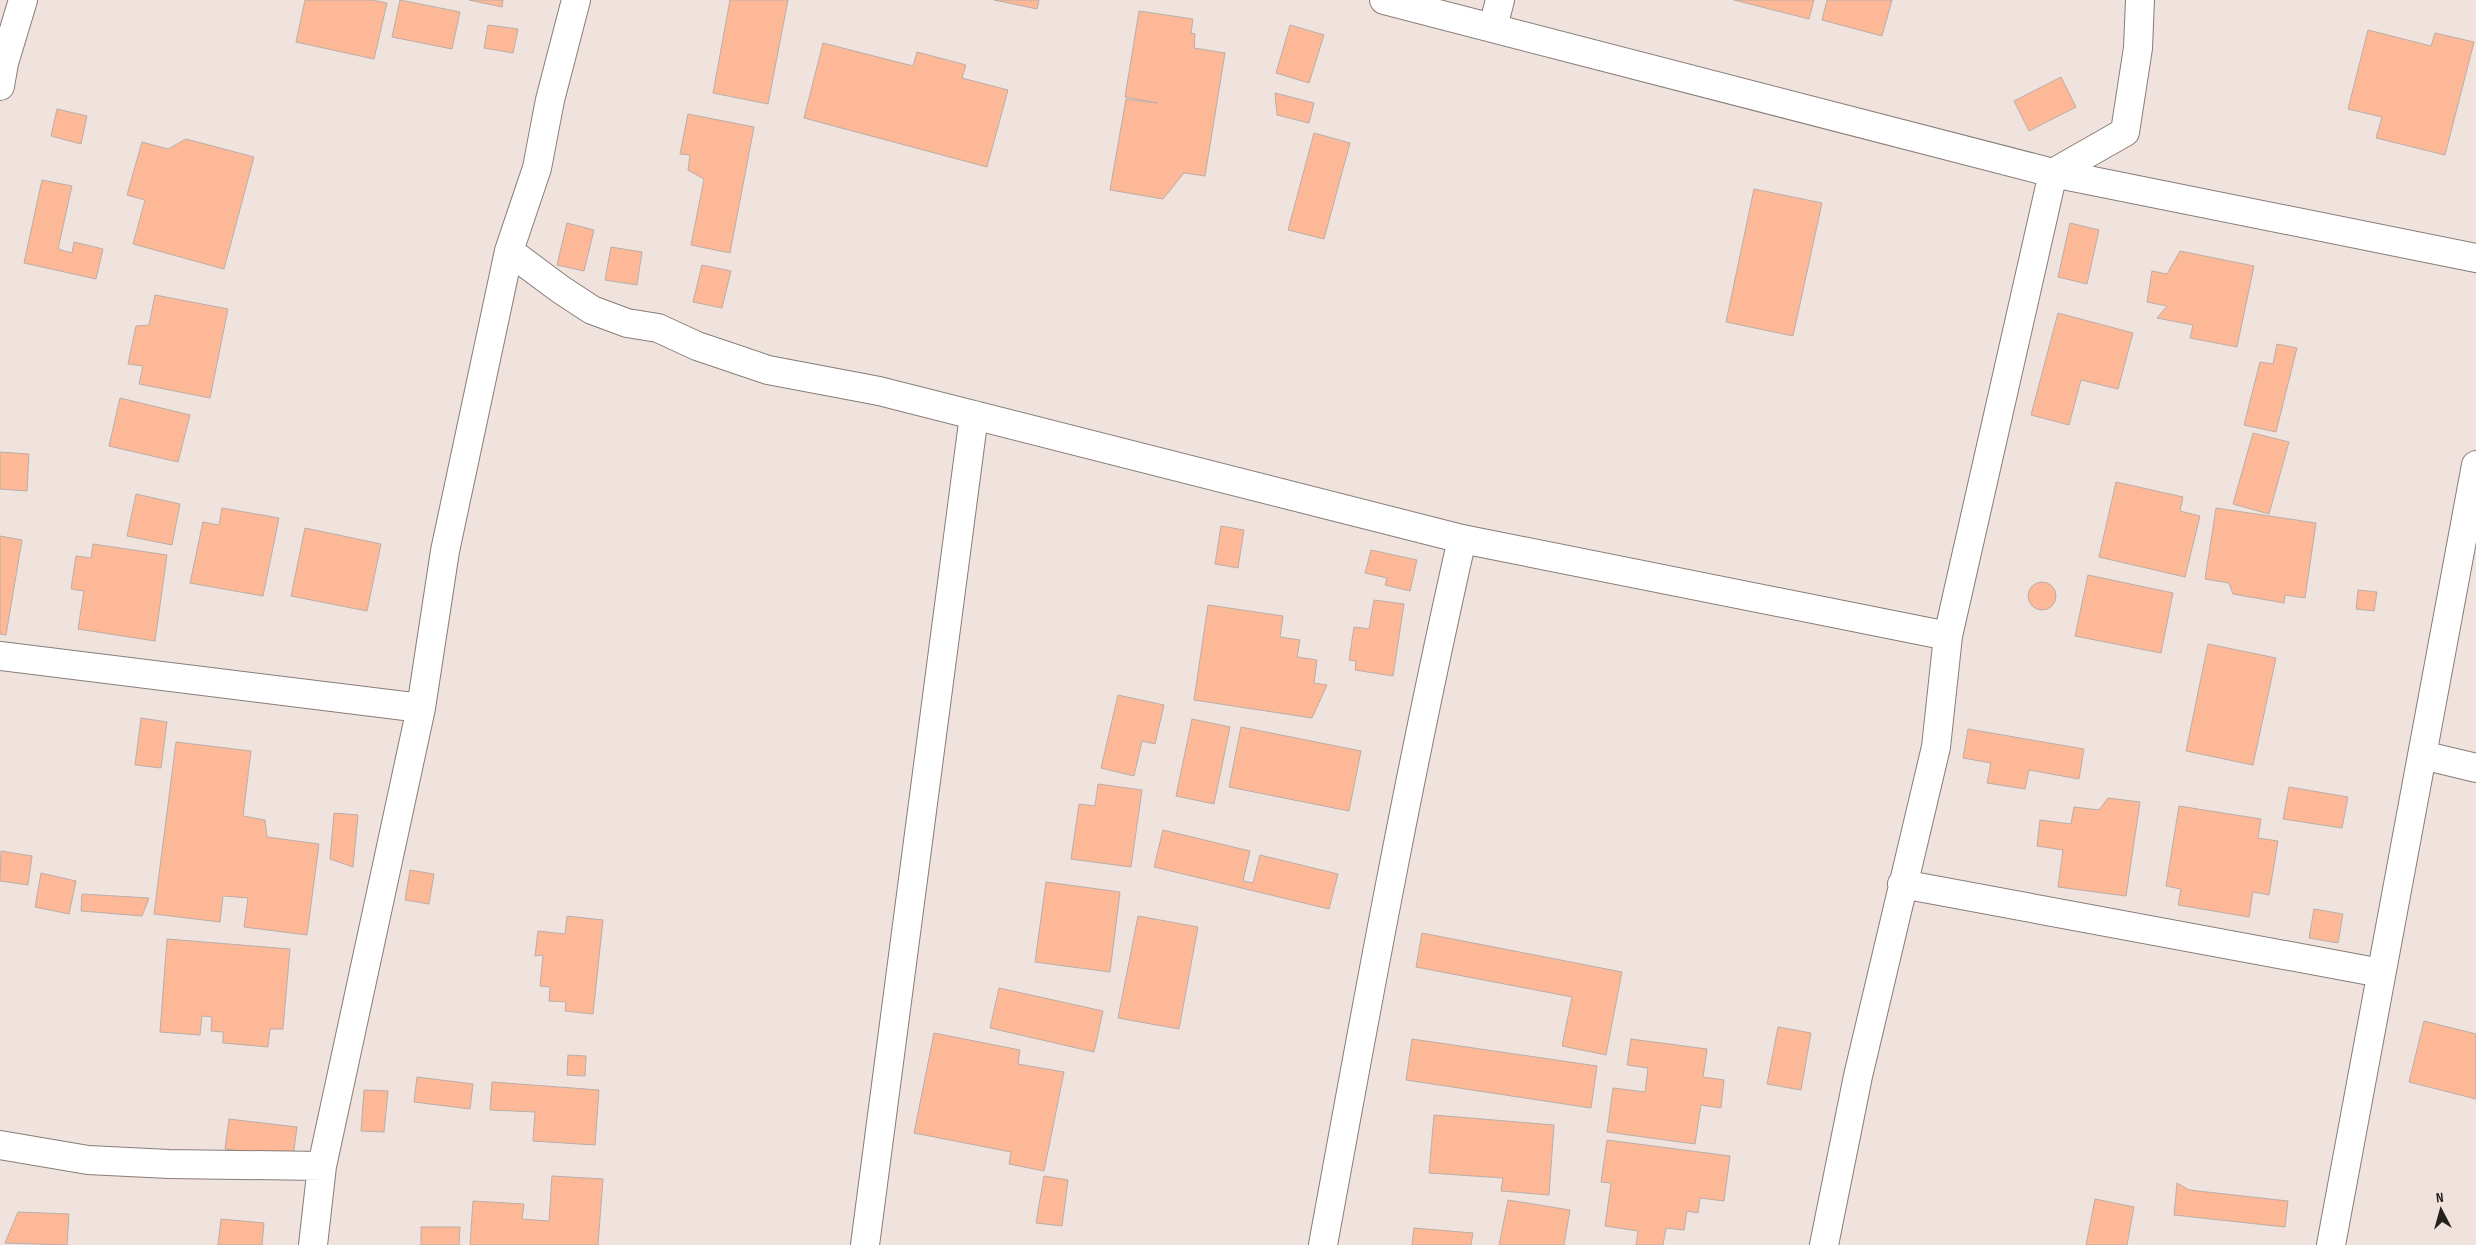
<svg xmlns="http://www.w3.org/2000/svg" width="2476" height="1245" font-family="'Sofia Sans Condensed',sans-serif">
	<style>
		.building { fill: #fcb897; stroke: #baaea8 }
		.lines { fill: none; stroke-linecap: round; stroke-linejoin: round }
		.minor-casing { stroke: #887c77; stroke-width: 30 }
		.minor { stroke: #fff; stroke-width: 28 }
	</style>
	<rect width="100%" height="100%" fill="#f0e3dd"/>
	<path class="building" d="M305 0H372L387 3 374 59 296 42Z
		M400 0 460 12 452 49 392 37Z
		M469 0H503L502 7Z
		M730 0H788L768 104 713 93Z
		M994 0H1039L1037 9Z
		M1734 0H1814L1809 19Z
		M1827 0H1892L1882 36 1822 20Z
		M1139 11 1193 19 1191 33 1195 34 1194 48 1225 53 1205 176 1184 173 1163 199 1110 190 1126 99 1157 103 1125 97Z
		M488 25 518 29 513 53 484 48Z
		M1290 25 1324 35 1309 83 1276 73Z
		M2368 30 2431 46 2435 33 2474 42 2445 155 2376 138 2382 117 2348 109Z
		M823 43 913 66 917 52 966 65 962 78 1008 90 987 167 804 118Z
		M2061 77 2076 107 2029 131 2014 101Z
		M1275 93 1314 103 1309 123 1277 115Z
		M57 109 87 116 81 144 51 136Z
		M688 114 754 127 730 253 691 245 704 179 688 170 690 155 680 154Z
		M1314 133 1350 143 1324 239 1288 230Z
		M186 139 254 157 224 269 133 244 145 200 127 195 142 142 168 149Z
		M42 180 72 186 58 249 72 253 74 242 103 249 96 279 24 263Z
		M1754 189 1822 203 1793 336 1726 322Z
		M567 223 594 230 584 271 557 265Z
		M2070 223 2099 230 2087 284 2058 277Z
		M611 247 642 252 637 285 605 280Z
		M2180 251 2254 266 2237 347 2190 338 2193 325 2157 318 2167 306 2147 302 2152 271 2167 274Z
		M702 265 731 271 722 308 693 302Z
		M155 295 228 309 210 398 139 384 143 366 128 364 136 326 149 325Z
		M2058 313 2133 333 2118 389 2081 380 2069 425 2031 415Z
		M2277 344 2297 348 2276 432 2244 425 2260 362 2273 364Z
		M120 398 190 415 178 462 109 446Z
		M2253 433 2289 442 2269 514 2233 504Z
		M0 452 29 454 27 491 0 489Z
		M2116 482 2183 497 2180 511 2200 516 2185 577 2099 557Z
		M136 494 180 504 172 545 127 536Z
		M222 508 279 518 263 596 190 583 203 522 219 525Z
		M2216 508 2316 523 2305 598 2285 595 2284 603 2233 594 2229 583 2205 579Z
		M1221 526 1244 530 1238 568 1215 564Z
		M305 528 381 544 367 611 291 596Z
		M0 536 22 540 6 635 0 634Z
		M93 544 167 555 155 641 78 629 84 591 71 589 76 556 91 558Z
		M1371 550 1417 560 1410 591 1385 585 1387 578 1365 573Z
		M2088 575 2173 593 2161 653 2075 636Z
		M2028 596a14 14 0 1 1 28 0a14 14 0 1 1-28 0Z
		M2358 590 2377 592 2374 611 2356 609Z
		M1374 600 1404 604 1393 676 1355 670 1356 661 1349 660 1354 627 1369 629Z
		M1208 605 1283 616 1280 637 1300 640 1297 657 1317 660 1314 683 1327 685 1312 718 1194 700Z
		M2208 644 2276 658 2253 765 2186 751Z
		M1118 695 1164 705 1155 744 1142 741 1134 776 1101 768Z
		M141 718 167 722 161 768 135 765Z
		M1192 719 1230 727 1214 804 1176 796Z
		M1241 727 1361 751 1349 811 1229 787Z
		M1968 729 2084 749 2079 779 2029 770 2025 789 1987 783 1991 763 1963 758Z
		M176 742 251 751 243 816 265 820 267 837 319 844 307 935 244 927 248 898 223 896 220 922 154 914Z
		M1098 784 1142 790 1131 867 1071 859 1079 804 1095 806Z
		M2289 787 2348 797 2342 828 2283 819Z
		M2108 798 2140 802 2126 896 2058 887 2063 850 2037 846 2040 820 2071 824 2074 807 2099 810Z
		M2179 806 2261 819 2258 838 2278 841 2269 895 2253 892 2249 917 2178 905 2181 889 2166 886Z
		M334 813 358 815 353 867 330 859Z
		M1163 830 1250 851 1243 881 1253 883 1260 855 1338 874 1329 909 1154 867Z
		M1 851 32 856 28 885 0 881Z
		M410 870 434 874 429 904 405 900Z
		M41 873 76 881 69 914 35 907Z
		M1046 882 1120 892 1110 972 1035 962Z
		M82 894 149 898 142 916 81 911Z
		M2314 909 2343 914 2338 943 2309 938Z
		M567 916 603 920 593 1014 565 1011 566 1002 549 1001 550 987 540 986 543 955 535 956 538 931 565 934Z
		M1138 916 1198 927 1179 1029 1118 1018Z
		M1422 933 1622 972 1606 1055 1562 1046 1572 997 1416 967Z
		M167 939 290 949 283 1029H270L268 1047 223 1043V1032L211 1031 212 1017 202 1016 200 1035 160 1032Z
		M999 988 1103 1011 1094 1052 990 1028Z
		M2424 1021 2476 1034V1099L2409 1082Z
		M1778 1027 1811 1033 1801 1090 1767 1084Z
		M934 1033 1020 1050 1018 1064 1064 1072 1044 1171 1009 1164 1011 1152 914 1133Z
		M1412 1039 1597 1066 1591 1108 1406 1080Z
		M1631 1039 1707 1049 1703 1077 1724 1080 1721 1108 1701 1105 1695 1144 1607 1132 1613 1088 1645 1092 1648 1068 1627 1065Z
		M568 1055 586 1056 585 1076 567 1075Z
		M417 1077 473 1084 470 1109 414 1102Z
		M492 1082 599 1090 595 1145 533 1141 535 1112 490 1110Z
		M364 1090 388 1091 384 1132 361 1131Z
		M1434 1115 1554 1125 1549 1195 1501 1191 1503 1178 1429 1173Z
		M229 1119 297 1127 293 1157 225 1149Z
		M1607 1140 1730 1156 1724 1201 1700 1198 1698 1213 1687 1211 1684 1230 1666 1228 1663 1245H1636L1638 1231 1605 1226 1611 1183 1601 1182Z
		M552 1176 603 1179 598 1245H470L473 1201 524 1204 522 1219 549 1221Z
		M1044 1176 1068 1180 1062 1226 1036 1223Z
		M2177 1183 2189 1190 2288 1201 2285 1227 2174 1215Z
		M2095 1199 2134 1207 2127 1245H2086Z
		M1508 1200 1570 1210 1564 1245H1499Z
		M18 1212 69 1214 67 1245 5 1243Z
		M221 1219 264 1223 262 1245H218Z
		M421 1227H460L459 1245H421Z
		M1414 1228 1473 1233 1471 1245H1412Z"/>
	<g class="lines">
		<g class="minor-casing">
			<path id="minor" d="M1384 0 2053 173 2476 258
				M1493 27 1500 0
				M0 86 4 63 23 0
				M509 251 560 289 592 310 627 323 658 328 697 346 768 370 879 391 1462 539 1948 636
				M0 656 421 708
				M2422 755 2476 768
				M1902 884 2381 973
				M0 1145 88 1160 169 1164 322 1166
				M313 1245 322 1166 421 708 445 551 509 251 537 168 550 100 576 0
				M865 1245 974 415
				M1323 1245C1366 1009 1409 773 1462 539
				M1824 1245 1858 1076 1936 747 1948 636 2053 173 2125 132 2138 48 2140 0
				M2331 1245 2476 465"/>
		</g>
		<use href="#minor" class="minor"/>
	</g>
	<g transform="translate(2441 1210) rotate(354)" stroke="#f0e3dd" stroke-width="4" paint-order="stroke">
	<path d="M0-4L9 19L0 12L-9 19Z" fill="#26211f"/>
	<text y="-8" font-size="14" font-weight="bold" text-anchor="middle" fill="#26211f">N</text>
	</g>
</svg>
